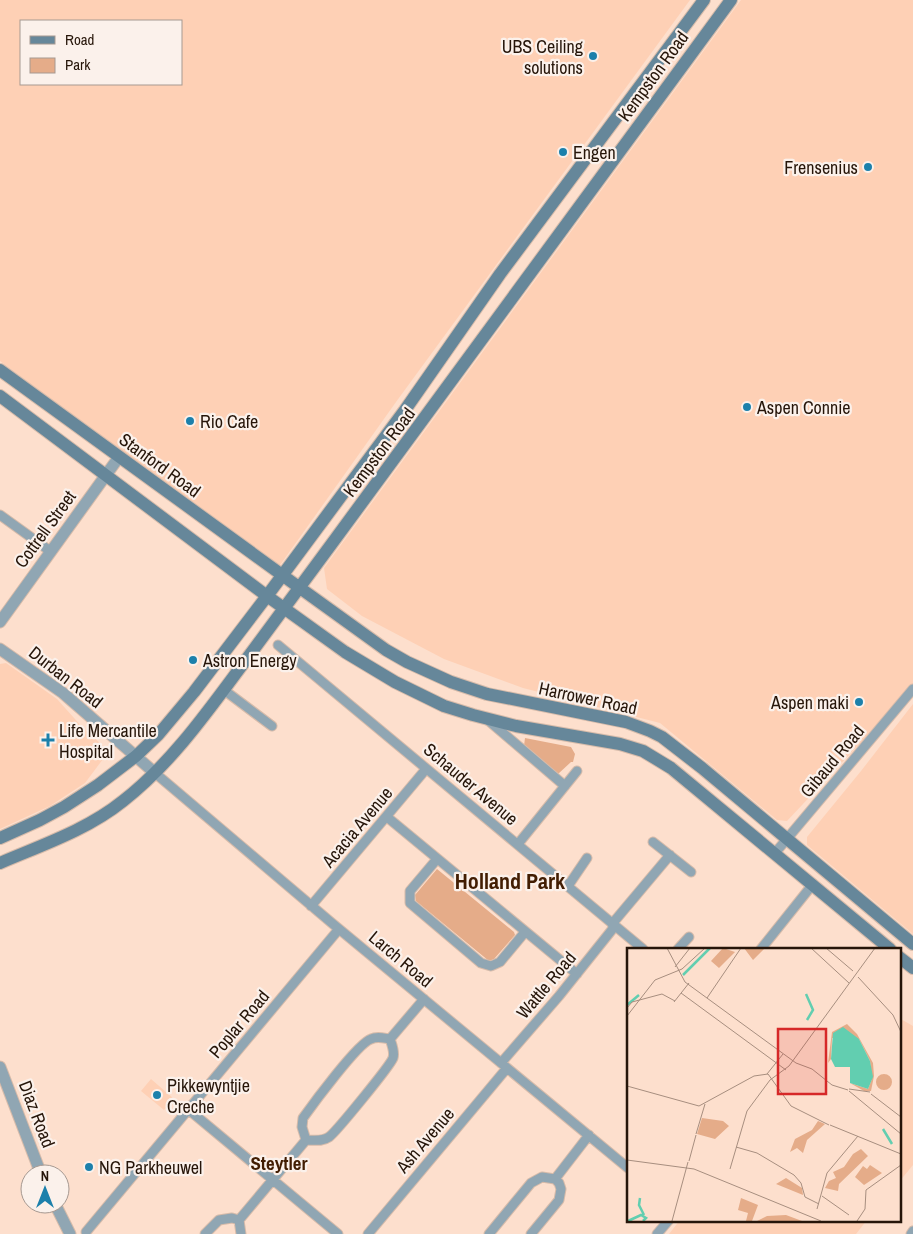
<svg xmlns="http://www.w3.org/2000/svg" width="913" height="1234" font-family="'Archivo Narrow',sans-serif">
	<style>
		.built { fill: #fed0b5; fill-rule: evenodd }
		.green { fill: #e5ac89 }
		.lines { fill: none; stroke-linecap: round; stroke-linejoin: round }
		.minor-casing { stroke: #d6bbaa; stroke-width: 11 }
		.tertiary-casing { stroke: #d6bbaa; stroke-width: 13 }
		.secondary-casing { stroke: #d6bbaa; stroke-width: 14 }
		.minor { stroke: #90a6b3; stroke-width: 9 }
		.tertiary { stroke: #90a6b3; stroke-width: 11 }
		.secondary { stroke: #66879a; stroke-width: 12 }
		.poi-dot { fill: #1c80ab; stroke: #fbf1eb; stroke-width: 2 }
		.labels { text-anchor: middle; dominant-baseline: central; stroke-width: 4.5; stroke-linejoin: round; paint-order: stroke }
		.poi-label { font-size: 18px; fill: #261509; stroke: #fbf1eb; text-anchor: start }
		.street-label { font-size: 18px; fill: #261509; stroke: #fbf1eb }
		.neighbourhood-label { font-size: 19px; font-weight: bold; fill: #421d02; stroke: #fbf1eb }
		.district-label { font-size: 22px; font-weight: bold; fill: #421d02; stroke: #fbf1eb }
		.inset-river { fill: none; stroke: #62ceb0; stroke-width: 2.5 }
		.inset-road { fill: none; stroke: #a78e7f; stroke-width: 1 }
		.view { fill: #d62828; fill-opacity: 0.15; stroke: #d62828; stroke-width: 2.5 }
		.inset-edge { fill: none; stroke: #261509; stroke-width: 2.5 }
	</style>
	<rect width="100%" height="100%" fill="#fddfcd"/>
	<path class="built" d="M0 0H690L396 402 278 568 0 361ZM21 21H181V84H21Z
		M741 0H913V687L787 821 777 820 660 723 523 688 444 659 362 616 327 589 324 568Z
		M6 663 57 699 83 728 109 751 85 783 50 806 0 829V664Z
		M913 704V934L807 845V837L861 771Z
		M899 1018 913 1026V1165L899 1182Z
		M151 1079 174 1099 164 1110 141 1091Z
		M680 1220H867L856 1234H669Z"/>
	<path class="green" d="M525 738 571 747 575 754 573 762H571L558 774 524 746Z
		M437 869 514 932 515 935 494 959 489 961 416 901 415 895Z"/>
	<g class="lines">
		<g class="minor-casing">
			<path id="minor" d="M0 515 50 551
				M278 645 643 949
				M224 690 272 726
				M489 721 565 786
				M155 773 333 924 628 1168
				M387 817 577 974
				M653 842 691 872
				M518 844 577 771
				M775 853 913 689
				M437 859 410 891V903L481 963 491 966 500 962 525 932
				M568 886 587 858
				M311 906 426 769
				M612 924 670 855
				M678 949 689 937
				M761 949 813 884
				M390 1039 424 999
				M501 1063 559 996 615 926
				M189 1110 338 1234
				M306 1140 302 1127 303 1118C313 1104 358 1043 371 1039 377 1036 383 1038 390 1039
				M306 1140C314 1140 322 1142 329 1137 336 1132 390 1066 393 1058 395 1052 392 1045 390 1039
				M555 1179 589 1135
				M86 1232 339 929
				M205 1234 219 1220 232 1218 239 1220
				M241 1234 239 1220 306 1140
				M368 1234 507 1068
				M489 1234 531 1183 542 1177 555 1179 559 1183 561 1189 559 1200 531 1234
				M657 1234 669 1220
				M911 1234 913 1231"/>
		</g>
		<g class="tertiary-casing">
			<path id="tertiary" d="M0 622 119 457
				M0 649 63 693 155 773
				M0 1067 41 1174
				M55 1204 70 1234"/>
		</g>
		<g class="secondary-casing">
			<path id="secondary" d="M0 370 300 588 386 650 407 662 451 682 487 694 626 722 650 731 662 737 702 768 913 944
				M0 396 267 596 345 652 395 682 444 706 473 715 516 726 620 744 643 751 671 768 890 949
				M0 838 40 820 64 807 98 785 136 756 158 735 194 692 267 596 405 410 500 274 704 0
				M0 863C42 845 87 830 123 801 168 766 203 718 237 672 270 628 303 583 336 538 469 359 599 179 731 0
				M899 957 913 968"/>
		</g>
		<use href="#minor" class="minor"/>
		<use href="#tertiary" class="tertiary"/>
		<use href="#secondary" class="secondary"/>
	</g>
	<g class="poi-dot">
		<circle cx="593" cy="56" r="5"/>
		<circle cx="563" cy="152" r="5"/>
		<circle cx="868" cy="167" r="5"/>
		<circle cx="747" cy="407" r="5"/>
		<circle cx="190" cy="421" r="5"/>
		<circle cx="193" cy="660" r="5"/>
		<circle cx="859" cy="702" r="5"/>
		<path d="M45.5 732.5h5v5h5v5h-5v5h-5v-5h-5v-5h5z"/>
		<circle cx="157" cy="1095" r="5"/>
		<circle cx="89" cy="1167" r="5"/>
	</g>
	<g class="labels">
		<g class="poi-label">
			<text x="583" y="46" text-anchor="end">UBS Ceiling<tspan x="583" dy="21">solutions</tspan></text>
			<text x="573" y="152">Engen</text>
			<text x="858" y="167" text-anchor="end">Frensenius</text>
			<text x="757" y="407">Aspen Connie</text>
			<text x="200" y="421">Rio Cafe</text>
			<text x="203" y="660">Astron Energy</text>
			<text x="849" y="702" text-anchor="end">Aspen maki</text>
			<text x="59" y="730">Life Mercantile<tspan x="59" dy="21">Hospital</tspan></text>
			<text x="167" y="1085">Pikkewyntjie<tspan x="167" dy="21">Creche</tspan></text>
			<text x="99" y="1167">NG Parkheuwel</text>
		</g>
		<g class="street-label">
			<text transform="translate(653 76) rotate(-54)">Kempston Road</text>
			<text transform="translate(379 452) rotate(-53)">Kempston Road</text>
			<text transform="translate(160 465) rotate(36)">Stanford Road</text>
			<text transform="translate(45 529) rotate(-54)">Cottrell Street</text>
			<text transform="translate(66 677) rotate(38)">Durban Road</text>
			<text transform="translate(588 698) rotate(12)">Harrower Road</text>
			<text transform="translate(832 761) rotate(-50)">Gibaud Road</text>
			<text transform="translate(471 784) rotate(40)">Schauder Avenue</text>
			<text transform="translate(357 827) rotate(-50)">Acacia Avenue</text>
			<text transform="translate(401 959) rotate(40)">Larch Road</text>
			<text transform="translate(546 985) rotate(-50)">Wattle Road</text>
			<text transform="translate(239 1024) rotate(-50)">Poplar Road</text>
			<text transform="translate(37 1114) rotate(69)">Diaz Road</text>
			<text transform="translate(425 1140) rotate(-50)">Ash Avenue</text>
		</g>
		<g class="neighbourhood-label">
			<text x="279" y="1163">Steytler</text>
		</g>
		<g class="district-label">
			<text x="510" y="881">Holland Park</text>
		</g>
	</g>
	<g transform="translate(627 948)">
		<rect width="274" height="274" fill="#fddfcd"/>
		<path d="M96 0 108 4 92 20 84 13ZM117 0H138L126 12ZM220 76 230 86 246 115 247 128 244 143H237L223 135 241 141 245 131 243 113 232 91 205 90 204 111 201 115 205 84ZM249 134a8 8 0 1 1 16 0a8 8 0 1 1-16 0ZM75 170 96 173 102 178 88 191 70 186ZM191 173 198 176 180 192 176 205 170 200 163 204 168 191 185 182ZM234 201 241 208 212 236 211 243 198 240 202 233 209 230 206 224 217 219 226 206ZM243 217 255 225 237 237 228 229 236 218 240 221ZM159 230 175 240 176 247 149 236ZM114 250 131 257 125 273H119L121 265 111 262ZM159 267 175 273H130L140 268Z" fill="#e5ac89"/>
		<path d="M216 79 232 91 243 113 246 129 241 141 223 135V119H208L204 111 206 85Z" fill="#62ceb0"/>
		<path class="inset-river" d="M56 27 83 0M179 46 186 62 180 72M0 57 12 47M256 181 265 196M13 250 12 257 17 267M1 273 14 267 19 270 16 273"/>
		<path class="inset-road" d="M40 0 58 34 169 115 185 121 205 137 221 142M184 0 222 35M199 0 226 23M48 19 63 0M231 29 266 67 274 84M54 45 159 122M80 50 114 0M47 54 62 35M0 60 5 54 35 46 48 53M0 68 28 32 55 21 78 0M140 126 156 106M0 138 72 158 127 128 141 126 164 158 202 177M222 141 243 144M222 143 274 186M244 146 274 169M203 177 274 206M69 186 78 156M109 199 130 205 167 227 174 235 178 249 192 256M0 212 67 221 194 273M62 213 69 187M103 221 120 163 143 132 162 118 248 0M195 248 222 267M190 261 200 225 231 188M45 273 61 214M230 273 238 261 239 242 274 217"/>
		<path class="view" d="M151 81H199V146H151Z"/>
		<rect width="274" height="274" class="inset-edge"/>
	</g>
	<rect x="20" y="20" width="162" height="65" fill="#fbf1eb" stroke="#a69991"/>
	<rect x="30" y="36" width="25" height="8" fill="#66879a" stroke="#a69991"/>
	<text x="65" y="45" font-size="15" fill="#261509">Road</text>
	<rect x="30" y="58" width="25" height="15" fill="#e5ac89" stroke="#a69991"/>
	<text x="65" y="70" font-size="15" fill="#261509">Park</text>
	<g transform="translate(45 1189)"><circle r="24" fill="#fbf1eb" stroke="#a69991"/>
	<path d="M0-4L9 19L0 12L-9 19Z" fill="#1c80ab"/>
	<text y="-8" font-size="14" font-weight="bold" text-anchor="middle" fill="#261509">N</text>
	</g>
</svg>
